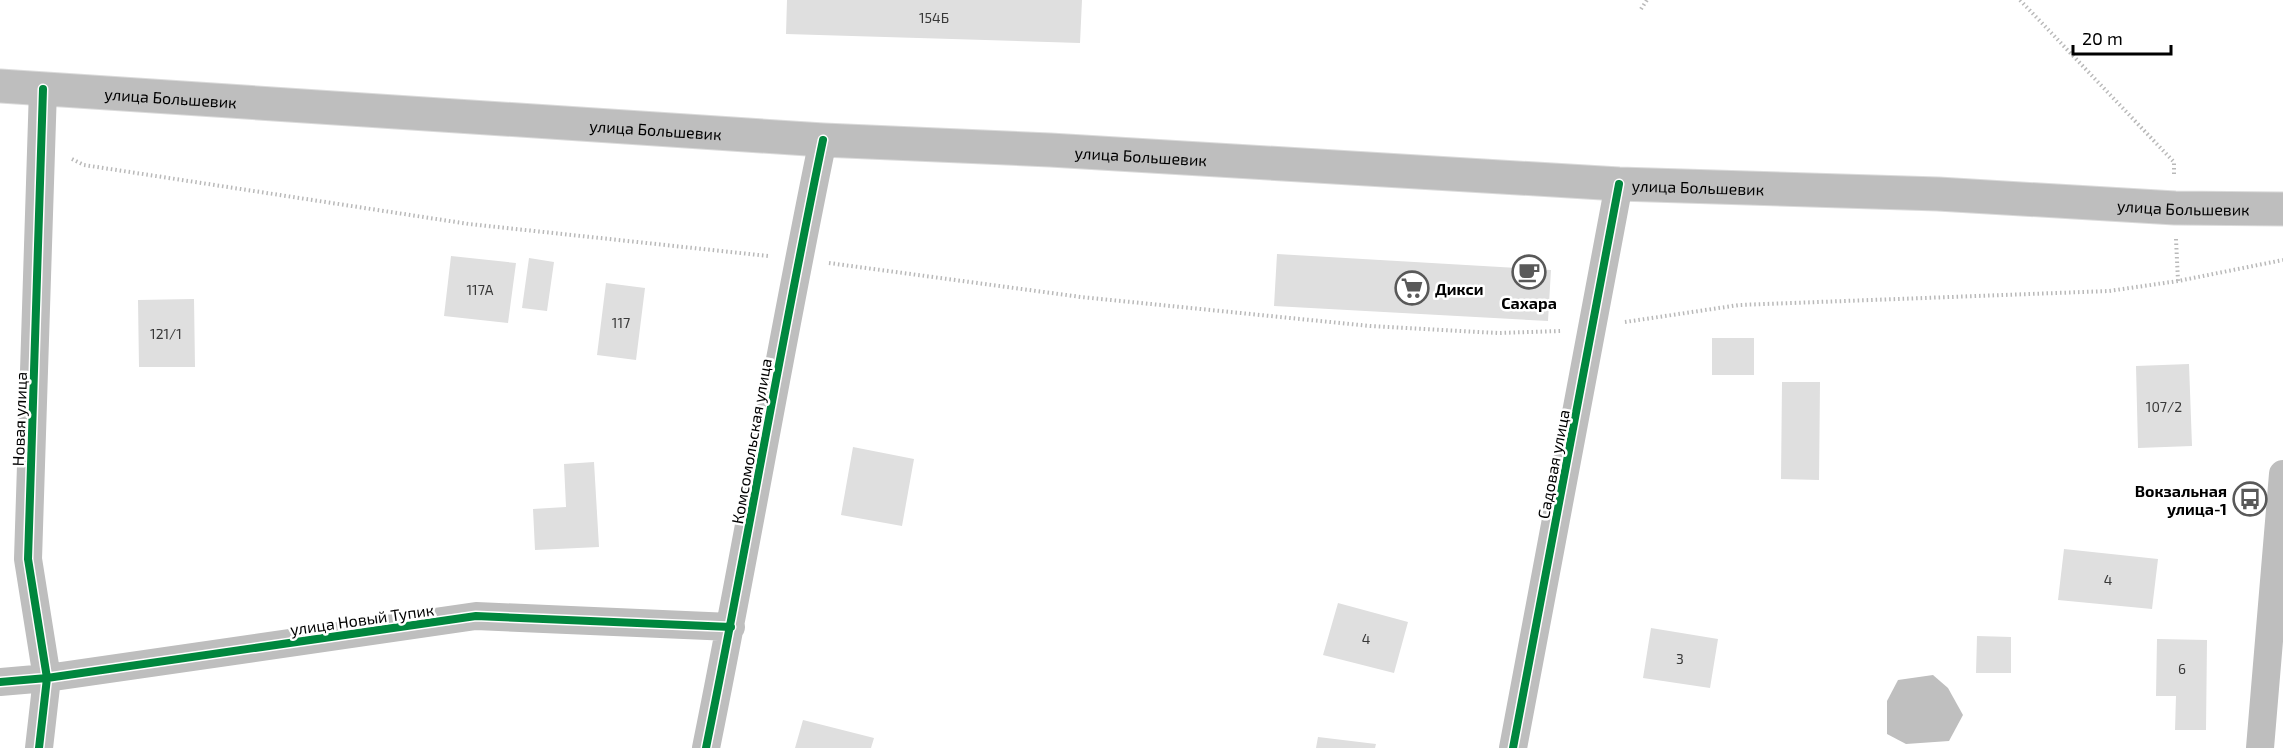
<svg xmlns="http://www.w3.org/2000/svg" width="2283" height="748" font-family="'Exo 2',sans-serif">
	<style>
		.water { fill: #bfbfbf }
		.building { fill: #dfdfdf }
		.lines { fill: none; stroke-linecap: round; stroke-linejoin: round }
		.primary-casing { stroke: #dbdbdb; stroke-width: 35 }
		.path { stroke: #b9b9b9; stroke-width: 4; stroke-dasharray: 1.5 3; stroke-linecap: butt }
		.street { stroke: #bebebe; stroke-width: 28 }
		.primary { stroke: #bebebe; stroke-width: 33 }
		.cycleway-casing { stroke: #fff; stroke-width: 11 }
		.cycleway { stroke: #00873e; stroke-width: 8 }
		.labels { text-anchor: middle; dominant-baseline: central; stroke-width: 5; stroke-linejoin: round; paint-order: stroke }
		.number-label { font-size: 14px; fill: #383838 }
		.street-label { font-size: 16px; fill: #000; stroke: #fff }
		.poi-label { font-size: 16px; font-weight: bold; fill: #000; stroke: #fff; text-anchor: start }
	</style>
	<rect width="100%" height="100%" fill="#fff"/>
	<path class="water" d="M1933 675 1948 688 1963 715 1949 741 1906 744 1887 734V701L1898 680Z"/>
	<path class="building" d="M787 0H1082L1080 43 786 34Z
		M1277 254 1551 270 1548 321 1274 306Z
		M451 256 516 263 508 323 444 316Z
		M529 258 554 262 547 311 522 308Z
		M606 283 645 288 636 360 597 355Z
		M194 299 195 367H139L138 300Z
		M1712 338H1754V375H1712Z
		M2189 364 2192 446 2138 448 2136 366Z
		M1782 382H1820L1819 480 1781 479Z
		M853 447 914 459 902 526 841 515Z
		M594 462 599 547 535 550 533 509 566 507 564 464Z
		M2064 549 2158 559 2152 609 2058 600Z
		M1338 603 1408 622 1394 673 1323 655Z
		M1651 628 1718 639 1710 688 1643 678Z
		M1977 636 2011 637V673H1976Z
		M2157 639 2207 640 2206 730H2175L2176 696H2156Z
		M803 720 874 738 871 748H795Z
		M1318 737 1376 744 1375 748H1316Z"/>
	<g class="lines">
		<g class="primary-casing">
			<g id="primary">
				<path id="s1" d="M0 86 823 140 1050 150 1619 184 1938 194 2175 208 2283 209"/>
			</g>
		</g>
		<path class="path" d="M2020 0 2174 162V175
			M1641 9 1647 0
			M72 159 84 165 469 224 768 256
			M2176 239 2178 281
			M829 263 1081 297 1370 326 1498 333 1561 331
			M1625 322 1739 305 2109 291 2178 281 2283 260"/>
		<path class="street" d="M0 682 47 678 476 616 731 627
			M39 748 47 678 28 559 43 89
			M706 748C747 546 781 342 823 140
			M1513 748 1619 184
			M2260 748 2283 474"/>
		<use href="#primary" class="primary"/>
		<g class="cycleway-casing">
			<path id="cycleway" d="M0 682 47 678 476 616 731 627
				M39 748 47 678 28 559 43 89
				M706 748C747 546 781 342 823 140
				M1513 748 1619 184"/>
		</g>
		<use href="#cycleway" class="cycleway"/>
	</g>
	<defs>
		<g id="cafe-ring" transform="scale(1.725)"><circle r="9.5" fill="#fff" stroke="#595959" stroke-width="1.5"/><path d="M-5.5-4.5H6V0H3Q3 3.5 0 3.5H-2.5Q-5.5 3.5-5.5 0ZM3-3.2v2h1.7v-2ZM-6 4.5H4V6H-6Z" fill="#595959"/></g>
		<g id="supermarket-ring" transform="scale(1.725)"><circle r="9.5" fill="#fff" stroke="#595959" stroke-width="1.5"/><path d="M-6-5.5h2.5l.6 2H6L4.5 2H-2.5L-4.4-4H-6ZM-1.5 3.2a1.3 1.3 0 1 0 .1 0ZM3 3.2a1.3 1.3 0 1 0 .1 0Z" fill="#595959"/></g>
		<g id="bus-ring" transform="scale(1.725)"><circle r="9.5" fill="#fff" stroke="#595959" stroke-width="1.5"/><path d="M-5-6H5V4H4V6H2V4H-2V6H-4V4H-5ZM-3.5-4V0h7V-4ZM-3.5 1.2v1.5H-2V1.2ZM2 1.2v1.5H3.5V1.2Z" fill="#595959"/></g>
	</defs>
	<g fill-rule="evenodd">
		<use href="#cafe-ring" x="1529" y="272"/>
		<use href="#supermarket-ring" x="1412" y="288"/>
		<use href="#bus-ring" x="2250" y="499"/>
	</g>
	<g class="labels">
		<g class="number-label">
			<text x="934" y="17">154Б</text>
			<text x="480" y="289">117А</text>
			<text x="621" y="322">117</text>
			<text x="166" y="333">121/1</text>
			<text x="2164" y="406">107/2</text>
			<text x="2108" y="579">4</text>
			<text x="1366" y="638">4</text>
			<text x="1680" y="658">3</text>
			<text x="2182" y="668">6</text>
		</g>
		<g class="street-label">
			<text stroke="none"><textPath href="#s1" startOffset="171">улица Большевик</textPath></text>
			<text stroke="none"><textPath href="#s1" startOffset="657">улица Большевик</textPath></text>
			<text stroke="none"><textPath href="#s1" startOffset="1143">улица Большевик</textPath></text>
			<text stroke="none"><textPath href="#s1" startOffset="1701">улица Большевик</textPath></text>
			<text stroke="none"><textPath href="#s1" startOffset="2187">улица Большевик</textPath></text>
			<text transform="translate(19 419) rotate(-88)">Новая улица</text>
			<text transform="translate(751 441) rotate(-80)">Комсомольская улица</text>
			<text transform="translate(1553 464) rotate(-79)">Садовая улица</text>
			<text transform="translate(362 619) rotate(-8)">улица Новый Тупик</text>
		</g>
		<g class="poi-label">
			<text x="1435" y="288">Дикси</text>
			<text x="1529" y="302" text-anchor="middle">Сахара</text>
			<text x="2227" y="490" text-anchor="end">Вокзальная<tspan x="2227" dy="18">улица-1</tspan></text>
		</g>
	</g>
	<path d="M2073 45v9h98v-9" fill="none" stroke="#000000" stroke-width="3"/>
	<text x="2082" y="45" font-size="18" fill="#000000" stroke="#ffffff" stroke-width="4.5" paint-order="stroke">20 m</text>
</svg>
